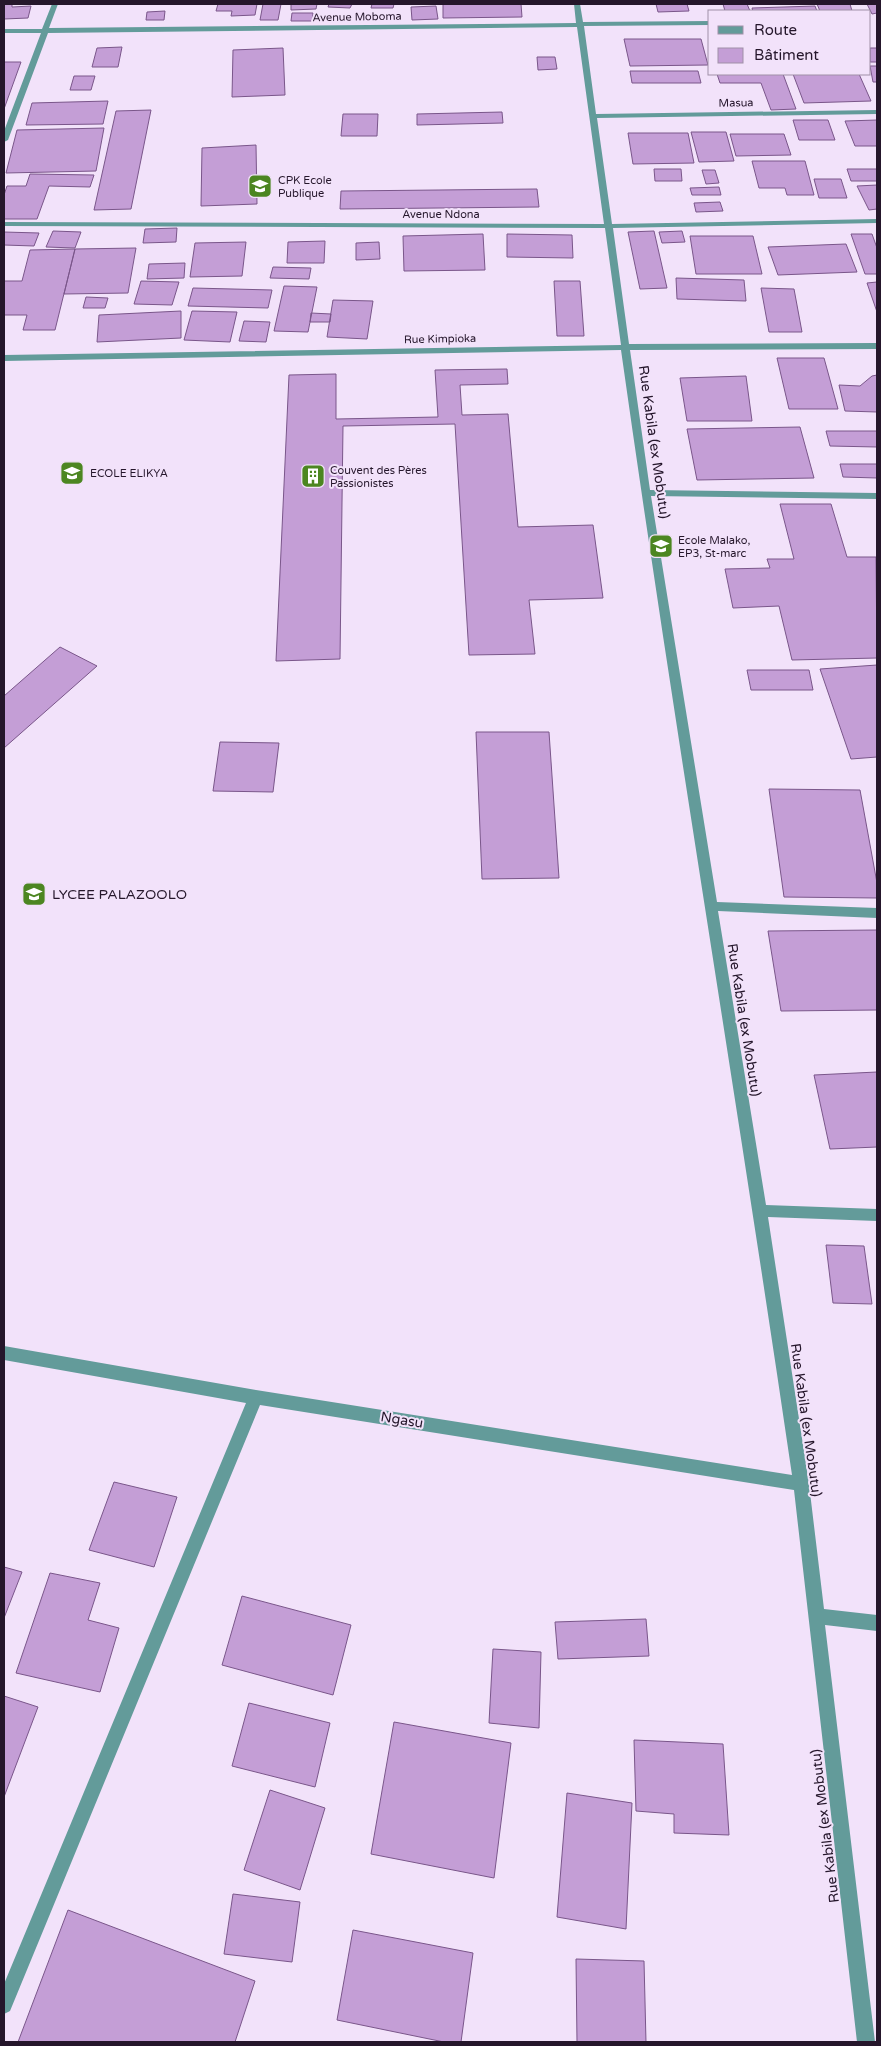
<svg xmlns="http://www.w3.org/2000/svg" width="881" height="2046" font-family="'Varela Round',sans-serif">
	<style>
		.building { fill: #c49ed6; stroke: #7a568a }
		.lines { fill: none; stroke-linecap: round; stroke-linejoin: round }
		.minor { fill: #639b9a; fill-rule: evenodd }
		.labels { text-anchor: middle; dominant-baseline: central; stroke-width: 4; stroke-linejoin: round; paint-order: stroke }
		.far-street-label { font-size: 11px; fill: #25162b; stroke: #f2e2fa }
		.far-poi-label { font-size: 11px; fill: #25162b; stroke: #f2e2fa; text-anchor: start }
		.street-label { font-size: 14px; fill: #25162b; stroke: #f2e2fa }
		.poi-label { font-size: 14px; fill: #25162b; stroke: #f2e2fa; text-anchor: start }
	</style>
	<rect width="100%" height="100%" fill="#f2e2fa"/>
	<path class="building" d="M4 4H12V7L31 6 28 18 4 19Z
		M218 4H257L255 15 231 16 232 11H216Z
		M263 4H281L278 20H260Z
		M291 4H317L316 9 291 10Z
		M329 4H352L350 8 328 7Z
		M372 4H394L393 8H371Z
		M443 4H521L522 17 443 18Z
		M656 4H687L689 11 658 12Z
		M723 4H747L750 11H725Z
		M817 4H850L852 11H820Z
		M867 4H877V13L872 14Z
		M436 6 438 19 412 20 411 7Z
		M815 6 817 11H753L752 8Z
		M165 11 164 20H146L147 12Z
		M292 13H313L312 21H291Z
		M624 39H701L708 65 630 66Z
		M122 47 118 67H92L97 48Z
		M283 48 285 95 232 97 233 50Z
		M870 48H877V62H870Z
		M537 57H555L557 69 538 70Z
		M4 62H21L4 109Z
		M870 66H877V82H873Z
		M630 71H698L701 83H632Z
		M717 74H783L796 109 771 110 761 83H720Z
		M793 74H859L871 101 804 103Z
		M74 76H95L91 90H70Z
		M108 101 103 124 26 125 32 103Z
		M151 110 131 209 94 210 116 111Z
		M502 112 503 123 417 125V114Z
		M343 114H378L377 136H341Z
		M793 120H828L835 140H799Z
		M877 120V146H855L845 121Z
		M104 128 96 171 6 173 17 130Z
		M691 132H726L734 161 699 162Z
		M628 133H688L694 163 633 164Z
		M730 134H784L791 155 736 156Z
		M256 145 257 204 201 206 202 148Z
		M752 161H805L814 195H787L785 188H759Z
		M654 169H681L682 181H655Z
		M847 169H877V181H851Z
		M702 170H715L719 183 706 184Z
		M30 174 94 175 90 187 49 186 37 219H4V195L7 186H26Z
		M814 179H841L847 198H819Z
		M877 185V209L869 210 857 186Z
		M719 187 721 195H692L690 188Z
		M537 189 539 207 340 209 341 191Z
		M720 202 723 211 696 212 694 203Z
		M177 228 176 242 143 243 145 229Z
		M53 231 81 232 75 248 46 247Z
		M654 231 667 288 640 289 628 232Z
		M682 231 685 242 662 243 659 232Z
		M4 232 39 233 34 246 4 245Z
		M483 234 485 270 404 271 403 236Z
		M507 234 572 235 573 258 507 257Z
		M851 234H872L877 248V274H865Z
		M690 236H753L762 274H696Z
		M325 241 324 263H287L288 242Z
		M246 242 242 276 190 277 195 243Z
		M379 242 380 259 356 260V243Z
		M846 244 857 272 778 275 768 247Z
		M136 248 128 293 64 294 75 249Z
		M75 249 55 330H23L27 315H4V281H22L30 250Z
		M185 263 184 278 147 279 149 264Z
		M273 267 311 268 309 279 270 278Z
		M676 278 744 280 746 301 677 299Z
		M141 281 179 282 172 305 134 304Z
		M554 281H580L584 336H557Z
		M877 282V312L867 283Z
		M284 286 317 287 308 332 274 331Z
		M193 288 272 290 268 308 188 306Z
		M761 288 794 289 802 332H769Z
		M86 297 108 298 105 308H83Z
		M333 300 373 301 367 339 327 337Z
		M181 311V338L97 342 99 315Z
		M192 311 237 312 230 342 184 340Z
		M311 313 331 314 330 322H310Z
		M244 321 270 322 266 342 239 341Z
		M777 358H824L838 409H789Z
		M507 369 508 384 460 385 462 415 508 414 518 527 593 525 603 598 529 600 535 654 469 655 455 424 343 426 340 659 276 661 289 375 336 374V419L438 417 435 370Z
		M877 375V412L845 411 839 385 860 386 872 376Z
		M746 376 752 421H687L680 378Z
		M800 427 814 478 697 480 687 429Z
		M826 431H877V447L830 446Z
		M840 464H877V478L843 477Z
		M780 504H831L847 557H876L877 658 792 660 779 606 733 608 725 569 770 568 767 559H794Z
		M60 647 97 666 4 748V696Z
		M877 665V757L851 759 820 669Z
		M747 670H809L813 690H751Z
		M476 732H549L559 878 482 879Z
		M220 742 279 743 273 792 213 791Z
		M769 789 860 790 877 883V898L784 897Z
		M877 930V1010L781 1011 768 931Z
		M877 1072V1147L830 1149 814 1075Z
		M826 1245 864 1246 872 1304 833 1303Z
		M114 1482 177 1497 154 1567 89 1550Z
		M4 1567 22 1572 4 1618Z
		M50 1573 100 1583 88 1620 119 1628 100 1692 16 1673Z
		M242 1596 351 1625 333 1695 222 1665Z
		M646 1619 649 1656 558 1659 555 1622Z
		M493 1649 541 1652 539 1728 489 1723Z
		M4 1696 38 1707 4 1797Z
		M249 1703 330 1723 315 1787 232 1766Z
		M394 1722 511 1743 494 1878 371 1854Z
		M634 1740 723 1744 729 1835 674 1833V1814L636 1811Z
		M270 1790 325 1808 300 1890 244 1870Z
		M567 1793 632 1803 626 1929 557 1917Z
		M233 1894 300 1902 292 1962 224 1954Z
		M68 1910 255 1981 235 2042H18Z
		M353 1930 473 1953 461 2042H444L337 2020Z
		M576 1959 644 1961 646 2042H577Z"/>
	<g class="lines">
		<path class="minor" d="M52 4H58L49 28 576 23 574 4H580L583 22 710 21V25L584 26 596 114 877 110V114L597 118 612 224 877 219V223L613 228 629 344 877 343V349L630 350 650 490 877 493V499L651 496 717 902 877 908V918L718 911 766 1205 877 1209V1221L768 1217 809 1484 824 1609 877 1615V1631L825 1625 875 2042H857L794 1490 260 1405 10 2011 4 2014V1984L246 1403 4 1360V1346L256 1390 792 1475C737 1099 674 726 621 350L4 361V355L621 345 605 228 4 226V222L604 224 577 27 48 33 8 140 4 142V131L41 33H4V29H42Z"/>
	</g>
	<defs>
		<g id="school-square" transform="scale(1.25)"><rect x="-9" y="-9" width="18" height="18" rx="4" fill="#4c8621" stroke="#f2e2fa"/><path d="M0-5L7-2L0 1L-7-2ZM-4 1L0 2.5L4 1V4Q0 6-4 4Z" fill="#fff"/></g>
		<g id="building-square" transform="scale(1.25)"><rect x="-9" y="-9" width="18" height="18" rx="4" fill="#4c8621" stroke="#f2e2fa"/><path d="M-4-6H4V6H1V3H-1V6H-4ZM-2.5-4.3h1.7v1.8h-1.7ZM.8-4.3h1.7v1.8H.8ZM-2.5-1h1.7V.8h-1.7ZM.8-1h1.7V.8H.8Z" fill="#fff"/></g>
	</defs>
	<g fill-rule="evenodd">
		<use href="#school-square" x="260" y="186"/>
		<use href="#school-square" x="72" y="473"/>
		<use href="#building-square" x="313" y="476"/>
		<use href="#school-square" x="661" y="546"/>
		<use href="#school-square" x="34" y="894"/>
	</g>
	<g class="labels">
		<g class="far-street-label">
			<text transform="translate(357 17) rotate(-1)">Avenue Moboma</text>
			<text transform="translate(736 103) rotate(-1)">Masua</text>
			<text x="441" y="214">Avenue Ndona</text>
			<text transform="translate(440 339) rotate(-1)">Rue Kimpioka</text>
		</g>
		<g class="far-poi-label">
			<text x="278" y="180">CPK Ecole<tspan x="278" dy="13">Publique</tspan></text>
			<text x="330" y="470">Couvent des Pères<tspan x="330" dy="13">Passionistes</tspan></text>
			<text x="90" y="473">ECOLE ELIKYA</text>
			<text x="678" y="540">Ecole Malako,<tspan x="678" dy="13">EP3, St-marc</tspan></text>
		</g>
		<g class="street-label">
			<text transform="translate(654 442) rotate(82)">Rue Kabila (ex Mobutu)</text>
			<text transform="translate(744 1020) rotate(81)">Rue Kabila (ex Mobutu)</text>
			<text transform="translate(402 1420) rotate(9)">Ngasu</text>
			<text transform="translate(806 1420) rotate(82)">Rue Kabila (ex Mobutu)</text>
			<text transform="translate(825 1826) rotate(-97)">Rue Kabila (ex Mobutu)</text>
		</g>
		<g class="poi-label">
			<text x="52" y="894">LYCEE PALAZOOLO</text>
		</g>
	</g>
	<rect width="881" height="2046" fill="none" stroke="#25162b" stroke-width="10"/>
	<rect x="708" y="10" width="162" height="65" fill="#f2e2fa" stroke="#a090a7"/>
	<rect x="718" y="26" width="25" height="8" fill="#639b9a" stroke="#a090a7"/>
	<text x="754" y="35" font-size="15" fill="#25162b">Route</text>
	<rect x="718" y="48" width="25" height="15" fill="#c49ed6" stroke="#a090a7"/>
	<text x="754" y="60" font-size="15" fill="#25162b">Bâtiment</text>
</svg>
